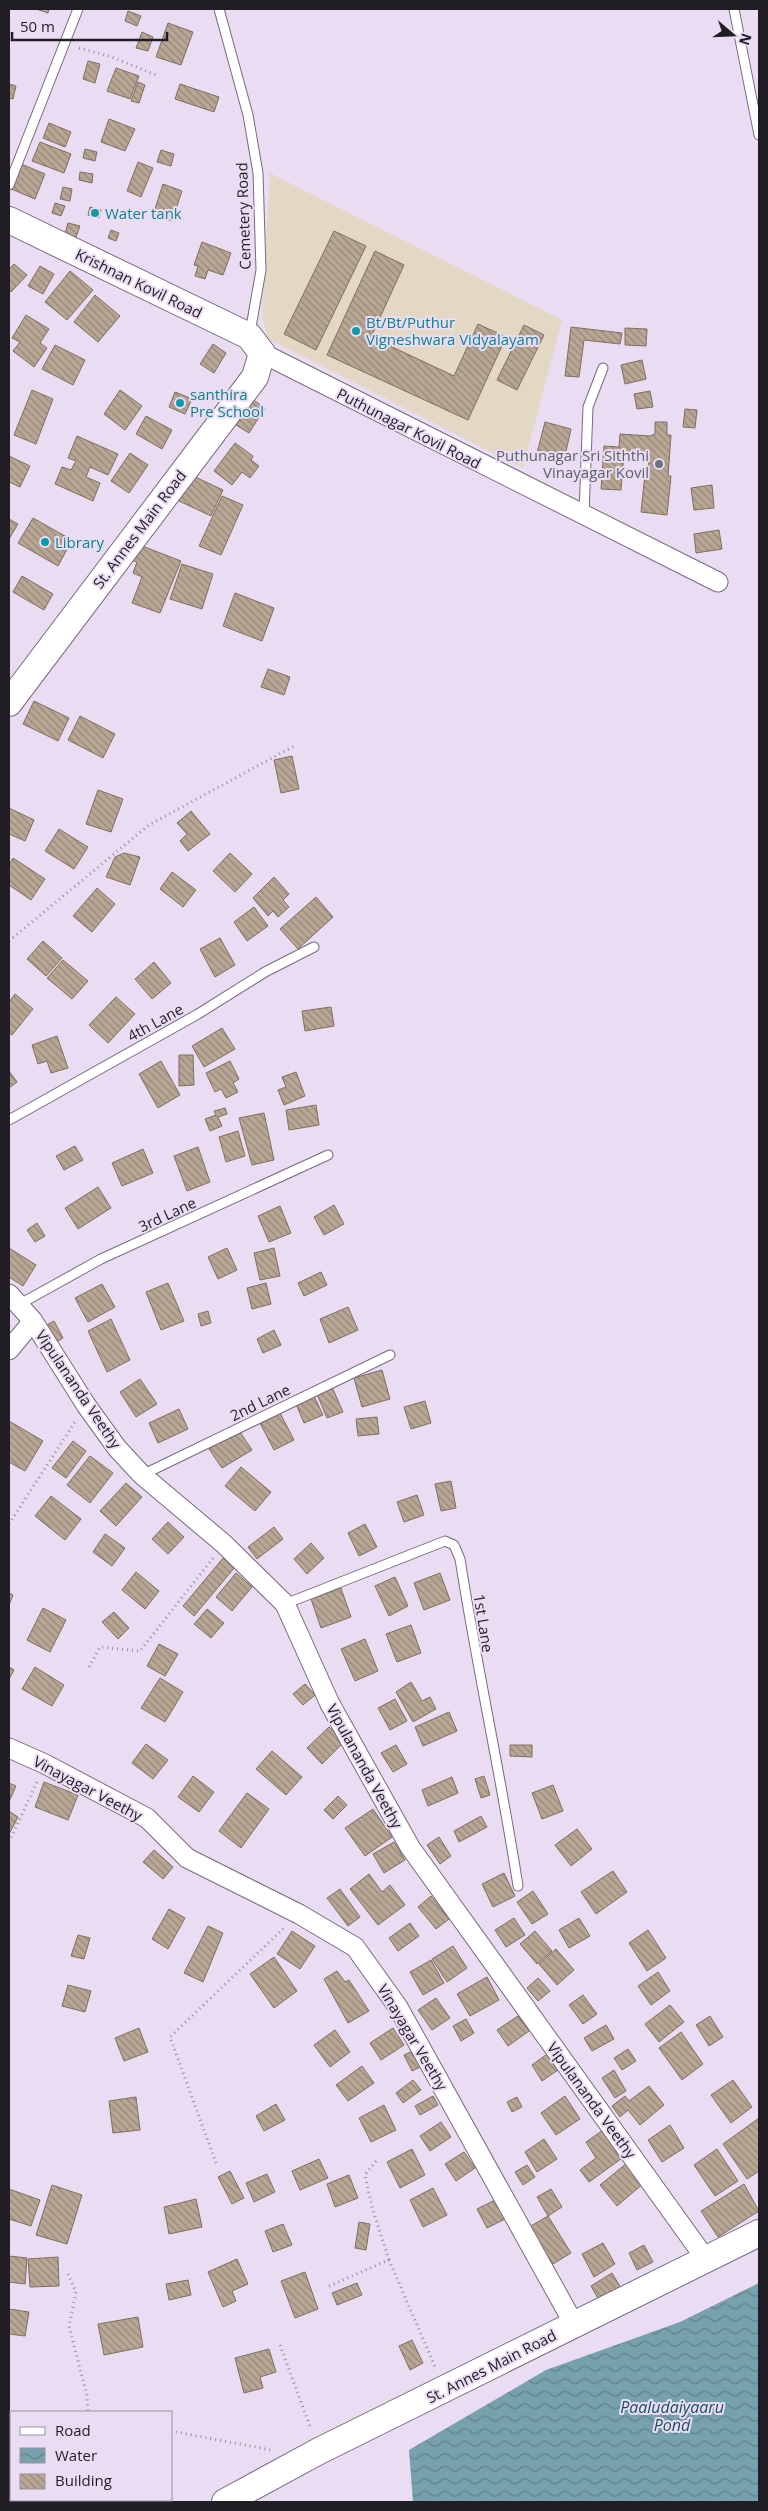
<svg xmlns="http://www.w3.org/2000/svg" width="768" height="2511" font-family="'Open Sans',sans-serif">
	<style>
		.commercial { fill: #e2d8c3 }
		.water { fill: url(#water-waves) }
		.building { fill: url(#building-back-hatch); stroke: #7f6e5d }
		.lines { fill: none; stroke-linecap: round; stroke-linejoin: round }
		.lane-casing { stroke: #766a7d; stroke-width: 11 }
		.street-casing { stroke: #766a7d; stroke-width: 21 }
		.secondary-casing { stroke: #766a7d; stroke-width: 28 }
		.path { stroke: #968d9d; stroke-width: 3; stroke-dasharray: 1 4; stroke-linecap: butt }
		.lane { stroke: #fff; stroke-width: 9 }
		.street { stroke: #fff; stroke-width: 19 }
		.secondary { stroke: #fff; stroke-width: 26 }
		.culture-dot { fill: #0f9aa8; stroke: #eaddf3; stroke-width: 2 }
		.worship-dot { fill: #6b7280; stroke: #eaddf3; stroke-width: 2 }
		.labels { text-anchor: middle; dominant-baseline: central; stroke-width: 4; stroke-linejoin: round; paint-order: stroke }
		.culture-label { font-size: 15px; fill: #0d838f; stroke: #eaddf3; text-anchor: start }
		.street-label { font-size: 15px; fill: #211d24; stroke: #eaddf3 }
		.worship-label { font-size: 15px; fill: #5b616d; stroke: #eaddf3; text-anchor: end }
		.water-label { font-size: 16px; font-style: italic; fill: #14505d; stroke: #eaddf3 }
	</style>
	<defs>
		<pattern id="water-waves" width="16" height="10" patternUnits="userSpaceOnUse" patternTransform="scale(1.25)"><rect width="16" height="10" fill="#77a1ac"/><path d="M0 5q4-4 8 0t8 0" fill="none" stroke="#61838c"/></pattern>
		<pattern id="building-back-hatch" width="6" height="6" patternUnits="userSpaceOnUse" patternTransform="scale(1.25)"><rect width="6" height="6" fill="#b9a795"/><path d="M-1 5l2 2M0 0l6 6M5-1l2 2" fill="none" stroke="#968779"/></pattern>
	</defs>
	<rect width="100%" height="100%" fill="#eaddf3"/>
	<path class="commercial" d="M270 173 562 320 523 468 268 339 262 316Z"/>
	<path class="water" d="M759 2283V2502H413L409 2450 546 2370 680 2322Z"/>
	<path class="building" d="M36 9H49L48 13Z
		M128 11 141 16 137 26 125 21Z
		M168 23 193 32 181 65 156 57Z
		M142 32 153 37 148 51 136 48Z
		M88 61 100 64 95 83 83 79Z
		M116 68 139 76 130 99 107 91Z
		M138 82 145 85 139 103 131 101Z
		M9 84 16 86 13 99 9 98Z
		M180 84 219 97 214 112 175 99Z
		M109 119 135 129 125 151 101 142Z
		M49 123 71 132 65 147 43 138Z
		M40 142 71 154 64 173 32 161Z
		M85 149 97 152 95 161 83 158Z
		M161 150 174 154 171 166 157 162Z
		M138 162 153 168 141 197 127 191Z
		M19 163 45 174 35 199 9 188Z
		M80 172 93 174 92 183 79 180Z
		M163 184 182 191 172 221 153 215Z
		M63 187 72 189 70 201 60 199Z
		M55 203 65 206 61 216 52 213Z
		M90 207 101 210 99 218 88 215Z
		M68 223 80 226 76 237 65 234Z
		M111 230 119 233 116 241 108 238Z
		M334 231 366 246 316 350 284 334Z
		M202 242 231 253 223 275 208 270 205 279 195 276 198 266 194 265Z
		M375 251 404 265 371 337 454 376 478 324 506 337 468 420 327 355Z
		M14 264 27 275 11 292 9 290V269Z
		M40 266 54 274 43 294 28 286Z
		M70 271 93 290 67 320 45 302Z
		M95 295 120 316 98 342 74 322Z
		M26 315 49 329 40 343 47 348 34 367 13 351 20 342 12 338Z
		M524 325 544 335 517 390 497 380Z
		M571 327 622 333 620 344 584 340 579 377 565 376Z
		M625 328 647 329 646 346 625 345Z
		M213 344 226 353 214 373 200 364Z
		M55 345 85 360 73 385 42 369Z
		M642 360 646 379 625 384 621 365Z
		M32 390 53 399 36 444 14 435Z
		M120 390 142 406 125 430 104 414Z
		M650 391 653 407 637 409 634 394Z
		M175 392 192 399 185 414 169 407Z
		M252 399 265 408 249 433 236 425Z
		M685 409 697 410 695 428 683 427Z
		M146 416 172 430 162 449 136 434Z
		M545 422 571 429 564 460 537 453Z
		M655 422H667V435H671L668 476H671L667 515 641 512 645 474H648L649 454 624 453 621 490 601 489 604 446 619 447 620 434 650 436 655 434Z
		M77 436 118 454 108 475 90 467 86 477 100 483 93 501 55 484 62 467 71 470 76 461 68 458Z
		M235 443 253 456 251 460 259 466 250 478 242 472 232 485 214 471Z
		M130 453 148 465 129 493 111 481Z
		M9 456 30 466 20 487 9 482Z
		M191 475 223 490 211 516 179 501Z
		M712 485 714 508 694 510 691 488Z
		M222 496 243 505 221 555 199 546Z
		M33 518 72 540 58 566 18 543Z
		M9 519 18 524 9 539Z
		M719 530 722 549 696 553 694 534Z
		M137 544 181 561 160 613 132 603 142 577 133 573 137 562 131 560Z
		M182 564 213 574 202 609 170 599Z
		M22 576 53 594 44 610 13 592Z
		M235 593 274 608 262 641 223 626Z
		M268 669 290 677 284 695 261 687Z
		M34 701 69 718 58 741 23 724Z
		M80 716 115 734 103 758 68 740Z
		M292 756 299 789 281 793 274 760Z
		M98 790 123 799 111 832 86 824Z
		M9 808 34 820 25 841 9 834Z
		M191 811 210 834 188 851 180 841 187 834 177 823Z
		M59 829 88 847 74 869 45 851Z
		M124 853 140 857 130 885 106 877 115 857Z
		M230 853 252 874 235 892 213 871Z
		M13 858 45 879 31 900 9 885V865Z
		M172 872 196 890 183 907 160 889Z
		M274 877 289 894 283 900 289 907 278 917 273 911 268 916 253 898Z
		M97 888 115 904 92 932 73 916Z
		M316 897 333 917 298 949 280 929Z
		M254 907 268 926 247 941 234 922Z
		M220 938 235 965 215 977 200 949Z
		M43 941 62 958 46 976 27 959Z
		M63 960 88 981 72 999 47 978Z
		M154 962 171 983 152 999 135 979Z
		M15 994 33 1009 12 1035 9 1033V1002Z
		M116 997 135 1014 108 1043 89 1025Z
		M331 1007 334 1026 305 1031 302 1011Z
		M222 1028 235 1049 204 1067 192 1046Z
		M57 1036 68 1068 51 1073 47 1061 38 1064 32 1045Z
		M179 1055H193L194 1085 179 1086Z
		M161 1061 180 1095 158 1108 139 1074Z
		M230 1061 239 1079 233 1083 238 1092 226 1098 221 1089 215 1092 206 1073Z
		M9 1071 17 1082 9 1088Z
		M296 1072 305 1096 284 1105 278 1090 286 1087 282 1077Z
		M316 1105 319 1125 289 1130 286 1110Z
		M225 1108 227 1114 218 1117 222 1126 210 1131 205 1119 216 1115 214 1111Z
		M264 1113 274 1160 252 1165 239 1118Z
		M238 1131 245 1156 226 1162 219 1137Z
		M75 1146 83 1160 64 1170 56 1156Z
		M198 1147 210 1182 187 1191 174 1156Z
		M143 1149 153 1173 122 1186 112 1163Z
		M98 1187 111 1208 78 1229 65 1208Z
		M334 1205 344 1224 324 1235 314 1217Z
		M280 1206 291 1233 269 1242 258 1216Z
		M37 1223 45 1236 35 1242 27 1230Z
		M9 1248 36 1265 23 1286 9 1277Z
		M227 1248 237 1270 218 1279 208 1257Z
		M274 1248 280 1276 260 1280 254 1253Z
		M321 1272 327 1285 304 1296 298 1283Z
		M168 1283 184 1321 161 1330 146 1292Z
		M266 1283 271 1304 252 1309 247 1288Z
		M102 1284 115 1307 88 1322 75 1298Z
		M348 1307 358 1330 329 1343 320 1319Z
		M208 1311 211 1323 201 1326 198 1314Z
		M111 1319 130 1360 107 1372 88 1331Z
		M54 1321 63 1338 51 1345 41 1328Z
		M274 1330 281 1345 263 1353 257 1339Z
		M382 1370 390 1399 362 1407 354 1378Z
		M140 1379 157 1404 136 1417 120 1392Z
		M332 1387 343 1412 327 1418 317 1394Z
		M314 1396 323 1415 304 1423 296 1404Z
		M425 1401 431 1423 411 1429 404 1407Z
		M179 1409 188 1429 158 1443 149 1423Z
		M280 1413 294 1440 274 1450 260 1423Z
		M377 1417 379 1434 358 1436 356 1419Z
		M9 1421 43 1441 25 1471 9 1462Z
		M238 1429 252 1450 222 1468 209 1449Z
		M73 1441 86 1451 66 1478 52 1468Z
		M90 1456 113 1473 90 1503 67 1485Z
		M241 1467 271 1492 255 1511 225 1486Z
		M451 1481 456 1508 441 1511 435 1484Z
		M126 1483 142 1497 116 1526 100 1511Z
		M417 1495 424 1515 404 1522 397 1502Z
		M51 1496 81 1519 65 1540 35 1516Z
		M168 1522 184 1537 168 1554 152 1539Z
		M365 1524 377 1547 359 1556 348 1533Z
		M274 1527 283 1539 257 1559 248 1547Z
		M105 1534 125 1548 112 1566 93 1552Z
		M311 1543 324 1558 307 1574 294 1559Z
		M224 1557 235 1567 194 1616 183 1606Z
		M136 1572 159 1591 145 1609 122 1590Z
		M236 1573 252 1587 232 1611 216 1597Z
		M440 1573 450 1600 424 1610 414 1583Z
		M395 1577 408 1606 389 1616 375 1586Z
		M341 1588 351 1617 321 1628 311 1599Z
		M9 1593 13 1595 9 1605Z
		M43 1608 66 1620 50 1652 27 1640Z
		M207 1609 224 1623 211 1638 194 1624Z
		M114 1612 129 1628 118 1639 102 1622Z
		M411 1625 421 1653 397 1662 386 1634Z
		M365 1639 378 1671 355 1681 341 1649Z
		M159 1644 178 1654 165 1676 147 1666Z
		M9 1667 14 1670 9 1679Z
		M35 1667 64 1685 52 1706 22 1689Z
		M160 1678 183 1692 165 1722 141 1708Z
		M411 1682 422 1701 430 1697 436 1709 413 1722 396 1692Z
		M305 1684 315 1695 303 1705 293 1694Z
		M395 1699 407 1721 390 1730 378 1708Z
		M449 1712 457 1731 423 1746 415 1727Z
		M329 1727 344 1742 322 1764 307 1748Z
		M146 1744 168 1760 153 1779 132 1763Z
		M396 1745 407 1764 393 1772 381 1753Z
		M510 1745H532V1757L510 1756Z
		M272 1751 302 1777 286 1795 256 1769Z
		M193 1776 214 1792 199 1812 178 1797Z
		M484 1776 490 1795 481 1798 475 1779Z
		M452 1777 458 1793 428 1806 422 1790Z
		M44 1782 78 1795 68 1820 35 1807Z
		M9 1783 16 1786 9 1802Z
		M553 1785 563 1811 542 1819 532 1793Z
		M247 1793 269 1809 241 1848 219 1831Z
		M338 1796 347 1805 333 1819 324 1810Z
		M373 1809 392 1837 365 1856 345 1828Z
		M9 1811 18 1817 9 1834Z
		M481 1816 487 1827 459 1842 454 1831Z
		M577 1829 592 1849 571 1866 555 1845Z
		M439 1837 451 1856 440 1864 427 1845Z
		M394 1842 405 1860 384 1873 373 1854Z
		M154 1850 173 1867 163 1879 143 1862Z
		M613 1871 627 1892 596 1914 581 1892Z
		M504 1873 515 1896 493 1907 482 1884Z
		M369 1874 382 1892 390 1885 405 1905 378 1925 350 1889Z
		M340 1889 360 1917 348 1926 327 1898Z
		M533 1891 548 1914 532 1924 517 1902Z
		M431 1896 449 1919 436 1929 418 1907Z
		M169 1909 185 1918 168 1949 152 1939Z
		M514 1918 525 1935 506 1947 495 1930Z
		M579 1918 590 1936 569 1948 559 1930Z
		M410 1923 419 1936 398 1951 389 1938Z
		M208 1926 223 1933 203 1982 184 1973Z
		M648 1930 666 1958 647 1971 629 1943Z
		M292 1931 315 1946 300 1969 277 1954Z
		M535 1931 552 1951 537 1964 520 1944Z
		M78 1935 90 1938 84 1959 71 1956Z
		M453 1946 467 1968 447 1982 432 1959Z
		M556 1949 574 1970 557 1985 539 1964Z
		M274 1957 297 1991 274 2008 250 1974Z
		M431 1960 444 1983 423 1995 410 1972Z
		M337 1971 345 1982 349 1980 369 2011 348 2023 324 1979Z
		M658 1972 670 1991 651 2005 638 1986Z
		M487 1977 499 2000 470 2016 457 1994Z
		M538 1978 550 1991 538 2001 527 1988Z
		M68 1985 91 1991 85 2012 62 2006Z
		M583 1995 597 2014 583 2024 569 2005Z
		M436 1998 450 2018 432 2030 418 2010Z
		M670 2005 684 2022 659 2042 645 2024Z
		M518 2016 529 2031 508 2046 497 2030Z
		M710 2016 723 2037 709 2046 696 2025Z
		M466 2019 474 2033 461 2041 453 2026Z
		M606 2025 614 2039 592 2051 584 2038Z
		M139 2028 148 2052 124 2061 115 2038Z
		M393 2028 404 2045 381 2060 370 2043Z
		M335 2030 350 2052 330 2067 314 2045Z
		M681 2032 703 2064 682 2080 659 2048Z
		M417 2049 424 2065 412 2071 404 2055Z
		M628 2049 636 2061 622 2070 614 2058Z
		M547 2054 558 2070 542 2081 532 2065Z
		M362 2066 374 2083 348 2101 336 2085Z
		M614 2070 626 2091 615 2098 602 2078Z
		M413 2080 421 2090 403 2103 396 2093Z
		M733 2080 752 2107 731 2123 711 2095Z
		M649 2086 664 2105 640 2125 628 2110 620 2117 612 2106 625 2096 629 2101Z
		M433 2096 438 2105 420 2115 415 2106Z
		M565 2096 580 2119 556 2135 541 2113Z
		M136 2097 140 2130 113 2133 109 2101Z
		M517 2097 522 2107 512 2112 507 2102Z
		M276 2104 285 2120 264 2131 256 2116Z
		M384 2105 396 2130 371 2142 359 2118Z
		M759 2118V2171L747 2179 723 2144Z
		M441 2122 451 2137 430 2151 420 2136Z
		M670 2125 684 2148 662 2162 648 2140Z
		M606 2128 625 2156 589 2182 580 2170 596 2158 586 2142Z
		M544 2139 557 2159 537 2172 525 2152Z
		M412 2149 425 2175 400 2188 387 2162Z
		M717 2149 738 2181 715 2196 694 2165Z
		M464 2152 475 2168 456 2181 445 2164Z
		M319 2159 328 2178 300 2190 292 2171Z
		M627 2163 644 2183 617 2206 600 2185Z
		M527 2165 535 2177 523 2185 515 2172Z
		M230 2171 244 2198 232 2204 218 2177Z
		M267 2174 275 2192 254 2202 246 2183Z
		M349 2175 358 2198 335 2207 327 2184Z
		M744 2184 759 2211 718 2237 701 2211Z
		M52 2185 82 2195 67 2244 36 2235Z
		M433 2188 447 2215 423 2227 410 2200Z
		M9 2189 40 2200 31 2226 9 2219Z
		M551 2189 562 2207 548 2216 537 2197Z
		M196 2199 202 2227 169 2234 164 2207Z
		M497 2199 507 2218 487 2228 477 2209Z
		M548 2216 571 2253 553 2264 529 2227Z
		M359 2222 370 2224 366 2250 355 2248Z
		M283 2224 292 2245 273 2252 265 2231Z
		M603 2243 615 2264 594 2277 582 2254Z
		M644 2245 653 2262 637 2270 629 2253Z
		M9 2256 27 2258 25 2284 9 2282Z
		M58 2257 59 2286 30 2287 28 2259Z
		M237 2259 248 2284 232 2291 236 2301 223 2307 208 2272Z
		M305 2272 318 2309 295 2318 281 2281Z
		M612 2273 621 2288 599 2300 591 2286Z
		M188 2280 191 2295 169 2300 166 2284Z
		M357 2283 362 2295 337 2305 332 2293Z
		M9 2309 29 2312 25 2336 9 2334Z
		M138 2317 143 2347 104 2355 98 2324Z
		M412 2340 423 2363 410 2370 399 2346Z
		M269 2349 276 2372 260 2377 263 2388 244 2393 235 2358Z"/>
	<g class="lines">
		<g class="lane-casing">
			<path id="lane" d="M219 9 248 115 258 173 261 270 250 333
				M734 9 759 135
				M9 185 78 9
				M584 515 588 407 603 368
				M9 1120 198 1014 265 972 314 947
				M20 1304 101 1259 328 1155
				M142 1475 390 1355
				M285 1604 445 1541 454 1545 460 1559C477 1668 501 1776 518 1886"/>
		</g>
		<g class="street-casing">
			<path id="street" d="M262 353 718 582
				M9 1294 33 1321 86 1405 117 1448 142 1475 224 1544 285 1604 330 1704 410 1847 705 2258
				M9 1350 33 1321
				M9 1748 45 1764 147 1818 187 1858 299 1914 355 1947 398 2007 574 2324"/>
		</g>
		<g class="secondary-casing">
			<path id="secondary" d="M9 220 249 336 262 353 255 377 9 703
				M225 2502 319 2451 759 2233"/>
		</g>
		<path class="path" d="M79 48 109 56 156 75
			M9 941 149 825 294 746
			M9 1524 75 1422
			M89 1667 100 1647 140 1651 213 1558
			M9 1842 38 1780
			M376 2161 365 2175 372 2207 389 2260
			M216 2163 170 2037 284 1928
			M68 2274 76 2292 69 2326 87 2396 88 2412
			M329 2286 389 2260 436 2369
			M280 2345 311 2429
			M171 2431 271 2450
			M104 2500V2502"/>
		<use href="#lane" class="lane"/>
		<use href="#street" class="street"/>
		<use href="#secondary" class="secondary"/>
	</g>
	<g class="culture-dot">
		<circle cx="95" cy="213" r="5"/>
		<circle cx="356" cy="331" r="5"/>
		<circle cx="180" cy="403" r="5"/>
		<circle cx="45" cy="542" r="5"/>
	</g>
	<circle class="worship-dot" cx="659" cy="464" r="5"/>
	<g class="labels">
		<g class="culture-label">
			<text x="105" y="213">Water tank</text>
			<text x="366" y="322">Bt/Bt/Puthur<tspan x="366" dy="17">Vigneshwara Vidyalayam</tspan></text>
			<text x="190" y="394">santhira<tspan x="190" dy="17">Pre School</tspan></text>
			<text x="55" y="542">Library</text>
		</g>
		<g class="street-label">
			<text transform="translate(243 216) rotate(-92)">Cemetery Road</text>
			<text transform="translate(139 283) rotate(26)">Krishnan Kovil Road</text>
			<text transform="translate(409 428) rotate(27)">Puthunagar Kovil Road</text>
			<text transform="translate(139 529) rotate(-53)">St. Annes Main Road</text>
			<text transform="translate(155 1022) rotate(-29)">4th Lane</text>
			<text transform="translate(167 1214) rotate(-25)">3rd Lane</text>
			<text transform="translate(79 1389) rotate(56)">Vipulananda Veethy</text>
			<text transform="translate(260 1402) rotate(-26)">2nd Lane</text>
			<text transform="translate(484 1623) rotate(81)">1st Lane</text>
			<text transform="translate(365 1766) rotate(61)">Vipulananda Veethy</text>
			<text transform="translate(88 1788) rotate(28)">Vinayagar Veethy</text>
			<text transform="translate(413 2037) rotate(59)">Vinayagar Veethy</text>
			<text transform="translate(592 2100) rotate(54)">Vipulananda Veethy</text>
			<text transform="translate(491 2366) rotate(-27)">St. Annes Main Road</text>
		</g>
		<g class="worship-label">
			<text x="649" y="455">Puthunagar Sri Siththi<tspan x="649" dy="17">Vinayagar Kovil</tspan></text>
		</g>
		<g class="water-label">
			<text x="672" y="2407">Paaludaiyaaru<tspan x="672" dy="18">Pond</tspan></text>
		</g>
	</g>
	<rect width="768" height="2511" fill="none" stroke="#211d24" stroke-width="20"/>
	<rect x="10" y="2411" width="162" height="90" fill="#eaddf3" stroke="#9a90a0"/>
	<rect x="20" y="2427" width="25" height="8" fill="#ffffff" stroke="#9a90a0"/>
	<text x="55" y="2436" font-size="15" fill="#211d24">Road</text>
	<rect x="20" y="2448" width="25" height="15" fill="url(#water-waves)" stroke="#9a90a0"/>
	<text x="55" y="2461" font-size="15" fill="#211d24">Water</text>
	<rect x="20" y="2474" width="25" height="15" fill="url(#building-back-hatch)" stroke="#9a90a0"/>
	<text x="55" y="2486" font-size="15" fill="#211d24">Building</text>
	<g transform="translate(733 35) rotate(109)" stroke="#eaddf3" stroke-width="4" paint-order="stroke">
	<path d="M0-4L9 19L0 12L-9 19Z" fill="#211d24"/>
	<text y="-8" font-size="14" font-weight="bold" text-anchor="middle" fill="#211d24">N</text>
	</g>
	<path d="M12 32v8h155v-8" fill="none" stroke="#211d24" stroke-width="2.5"/>
	<text x="20" y="32" font-size="15" fill="#211d24" stroke="#eaddf3" stroke-width="4" paint-order="stroke">50 m</text>
</svg>
